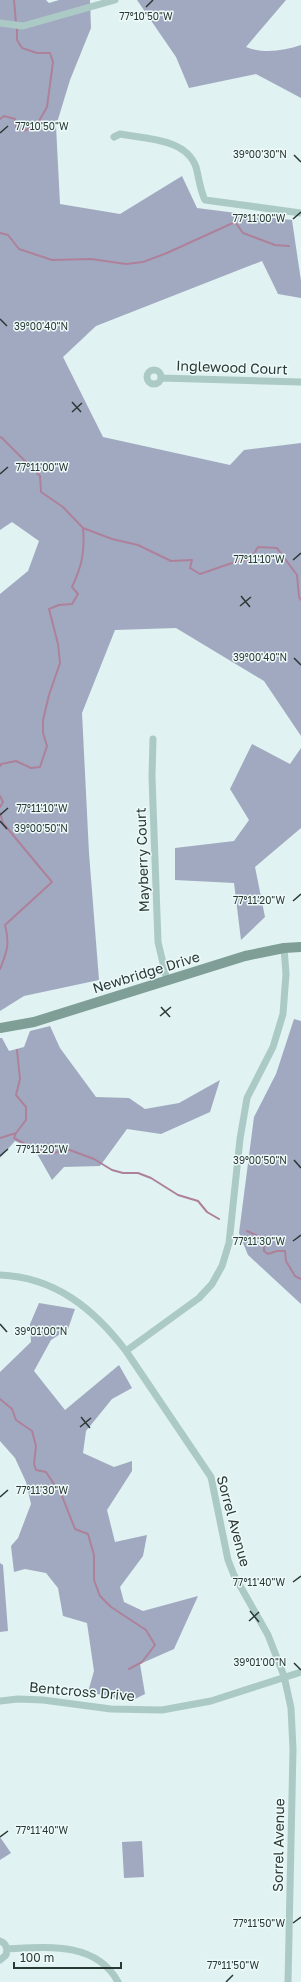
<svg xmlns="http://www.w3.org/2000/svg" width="301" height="1982" font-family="'Golos Text',sans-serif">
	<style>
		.green { fill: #a1a9c1 }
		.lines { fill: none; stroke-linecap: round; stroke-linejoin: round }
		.stream { stroke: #ae819a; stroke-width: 2 }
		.street { stroke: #accac5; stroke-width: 7 }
		.secondary { stroke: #7e9e96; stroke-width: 10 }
		.ticks { fill: none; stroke: #2b3935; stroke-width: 1.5 }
		.labels { text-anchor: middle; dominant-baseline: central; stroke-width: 3; stroke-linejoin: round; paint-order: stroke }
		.street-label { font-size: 14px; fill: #2b3935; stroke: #edfaf9 }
		.ticks-label { font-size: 10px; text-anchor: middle; fill: #2b3935; stroke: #edfaf9; stroke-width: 3; stroke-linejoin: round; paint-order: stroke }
	</style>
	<rect width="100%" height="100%" fill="#e0f2f1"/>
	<path class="green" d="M0 0H46L49 3 59 0H90L91 28 70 80 56 126 60 204 120 214 182 176 197 208 292 220 301 281V298L278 294 262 261 96 326 63 357 103 437 230 465 244 450 301 443V736L264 681 176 628 115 630 82 713 89 853 99 980 24 996 0 1011V594L28 571 39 541 12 522 0 530Z
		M137 0H286L246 47C264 54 283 51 301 45V98L256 74 189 88 176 57Z
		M252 744 290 764 301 748V828L255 867 265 917 241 940 234 883 175 880V848L234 841 249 820 230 789Z
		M294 1019 301 1021V1304L248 1255 239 1233 254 1117 276 1074Z
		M50 1026 60 1048 96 1097 129 1098 145 1109 179 1103 220 1080 210 1112 161 1134 127 1129 100 1166 64 1167 52 1180 35 1150 15 1141 0 1158V1038H2L9 1051 24 1047 30 1031Z
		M39 1303 75 1309 68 1329 51 1340 34 1371 65 1410 119 1365 132 1388 112 1399 86 1431 83 1453 114 1467 132 1461V1471L107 1510 115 1542 147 1535 143 1556 120 1587 124 1602 143 1611 198 1596 174 1649 140 1664 145 1694 131 1701 88 1692 94 1671 87 1623 63 1616 58 1588 46 1573 25 1569 14 1572 11 1546 18 1538 31 1504 26 1482 15 1458 0 1441V1372L31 1342 30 1324Z
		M0 1563 3 1565 8 1631 0 1632Z
		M0 1837 11 1853 0 1860Z
		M142 1841 144 1877 124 1878 122 1842Z"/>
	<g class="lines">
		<path class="stream" d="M14 0 16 23
			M0 119 4 116 15 119 16 127 23 131 36 126 47 107 53 62 50 53H37L22 48 17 40V28
			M0 233 8 235 19 249 52 260 91 259 126 264 143 262 167 253 235 222 243 233 275 245 289 246
			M0 437 2 438 40 476 41 492 63 507 83 528 112 539 138 545 171 561 192 560 190 568 200 574 235 562 251 559 258 547 277 548 297 575 299 597 301 600
			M0 766 1 764 16 761 31 768 40 767 47 746 43 733V720L49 695 60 663 58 644 49 609 59 605 72 604 78 594 72 587C82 566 85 551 83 528
			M0 796 3 802 0 807
			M0 813 3 823 52 882 5 925C10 943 7 952 0 969
			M16 1133 14 1138 34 1149H47L54 1153 67 1149 94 1159 112 1170 123 1173H138L151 1178 178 1195 198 1201 207 1212 219 1219
			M0 1138 16 1133 26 1120V1107L16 1095 20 1079 17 1050
			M247 1231 256 1235 264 1243V1251L268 1254 277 1251H285L286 1261 295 1276 301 1279
			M0 1399 12 1409 16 1420 32 1431 36 1446 34 1464 36 1470 46 1472 62 1496 75 1529 88 1534 94 1555V1580L100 1596 111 1607 146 1630 155 1645 142 1662 129 1669"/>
		<path class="street" d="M0 23 23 26 115 0
			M114 137 120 134C145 139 186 138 196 167 199 178 200 190 205 200L301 213
			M147 377a7 7 0 1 1 14 0a7 7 0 1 1-14 0Z
			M161 378 301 382
			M153 739 152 777 158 942 167 980
			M0 1275C55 1277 94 1309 126 1351L211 1477 228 1560 234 1575 268 1635 284 1676 291 1708 293 1749 288 1982
			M126 1351 199 1298 212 1284 222 1266 229 1243 240 1139 247 1098 273 1047 283 1014 286 974 284 948
			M0 1701 18 1699 43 1700 111 1709 162 1710 211 1701 301 1672
			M0 1941C6 1943 8 1949 6 1955L0 1960
			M7 1949C46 1947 96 1941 118 1982"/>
		<path class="secondary" d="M0 1028 34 1022 245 956 284 948 301 947"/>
	</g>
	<path class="ticks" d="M146 7 153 0M0 133 8 126M294 155 301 162M293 219 301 212M0 319 7 326M72 402 81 412M72 412 82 403M0 474 8 467M293 560 301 553M241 596 250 607M240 606 251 597M294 658 301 665M0 815 8 808M0 821 7 829M293 901 301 894M161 1007 170 1017M160 1016 171 1007M0 1156 8 1149M294 1160 301 1168M293 1241 301 1235M0 1324 7 1332M81 1417 90 1428M80 1427 91 1418M0 1497 8 1490M293 1582 301 1576M250 1611 259 1622M249 1621 259 1612M294 1663 301 1670M0 1837 8 1831M293 1923 301 1917M226 1982 233 1975"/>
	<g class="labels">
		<g class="street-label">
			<text transform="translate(232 367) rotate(2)">Inglewood Court</text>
			<text transform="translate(142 860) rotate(-92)">Mayberry Court</text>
			<text transform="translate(146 972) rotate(-17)">Newbridge Drive</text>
			<text transform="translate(234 1521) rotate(75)">Sorrel Avenue</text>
			<text transform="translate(82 1691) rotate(5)">Bentcross Drive</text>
			<text transform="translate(278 1845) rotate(-89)">Sorrel Avenue</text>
		</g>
	</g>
	<g class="ticks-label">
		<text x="146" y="20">77°10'50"W</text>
		<text x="42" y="130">77°10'50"W</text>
		<text x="260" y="158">39°00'30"N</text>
		<text x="259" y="222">77°11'00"W</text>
		<text x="41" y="330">39°00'40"N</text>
		<text x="42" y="471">77°11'00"W</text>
		<text x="259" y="563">77°11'10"W</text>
		<text x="260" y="661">39°00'40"N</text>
		<text x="42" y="812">77°11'10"W</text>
		<text x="41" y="832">39°00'50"N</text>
		<text x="259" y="904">77°11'20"W</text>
		<text x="42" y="1153">77°11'20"W</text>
		<text x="260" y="1164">39°00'50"N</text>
		<text x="259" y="1245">77°11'30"W</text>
		<text x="41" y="1335">39°01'00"N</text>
		<text x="42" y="1494">77°11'30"W</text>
		<text x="259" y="1586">77°11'40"W</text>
		<text x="260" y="1666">39°01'00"N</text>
		<text x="42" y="1834">77°11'40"W</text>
		<text x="259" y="1927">77°11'50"W</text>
		<text x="233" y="1969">77°11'50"W</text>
	</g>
	<path d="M14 1962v6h107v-6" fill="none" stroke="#2b3935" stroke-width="2"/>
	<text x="20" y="1962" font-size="12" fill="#2b3935" stroke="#edfaf9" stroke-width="3" paint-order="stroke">100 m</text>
</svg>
